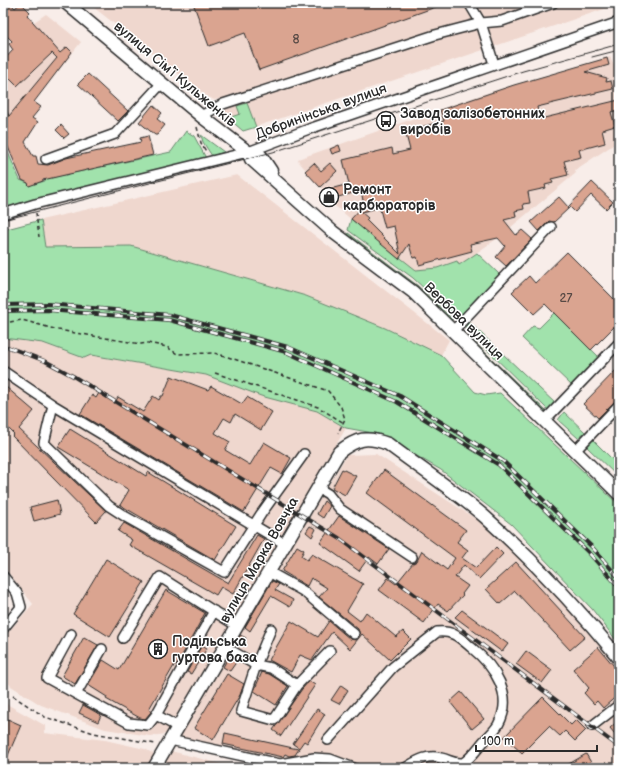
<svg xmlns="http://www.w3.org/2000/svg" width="622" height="771" font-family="'Balsamiq Sans',sans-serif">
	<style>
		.built { fill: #efd7ce }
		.green { fill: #a1e2ac; stroke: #66866c }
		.building { fill: #daa490; stroke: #2b2b2b; fill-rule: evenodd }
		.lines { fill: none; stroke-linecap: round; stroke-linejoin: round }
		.minor-casing { stroke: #2b2b2b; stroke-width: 12 }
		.major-casing { stroke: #2b2b2b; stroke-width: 15 }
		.path { stroke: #2b2b2b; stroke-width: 1.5; stroke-dasharray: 4 3; stroke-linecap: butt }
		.minor { stroke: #fff; stroke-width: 9 }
		.major { stroke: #fff; stroke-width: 12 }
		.tram { stroke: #2b2b2b; stroke-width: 1 }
		.rail-casing { stroke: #2b2b2b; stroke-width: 4 }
		.rail { stroke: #fff; stroke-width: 2.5; stroke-dasharray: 8; stroke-linecap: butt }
		.labels { text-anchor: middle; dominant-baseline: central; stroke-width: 3; stroke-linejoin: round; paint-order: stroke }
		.number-label { font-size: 12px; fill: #574944 }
		.street-label { font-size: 14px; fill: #2b2b2b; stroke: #fff }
		.poi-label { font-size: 14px; font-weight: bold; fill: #2b2b2b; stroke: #fff; text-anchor: start }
	</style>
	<rect width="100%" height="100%" fill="#f8ede9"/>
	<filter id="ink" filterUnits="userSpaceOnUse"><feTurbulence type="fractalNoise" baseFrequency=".025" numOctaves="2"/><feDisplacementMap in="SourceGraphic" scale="8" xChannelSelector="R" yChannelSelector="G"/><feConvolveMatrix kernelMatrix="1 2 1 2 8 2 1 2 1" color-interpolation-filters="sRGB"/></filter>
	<g filter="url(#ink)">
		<path class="built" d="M88 3H619V4L243 131 226 116 223 110 225 108 220 99 214 100 207 96Z
			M46 14 81 42 25 113 8 139 3 130V81L9 78 3 73V61L13 50 9 44 34 22Z
			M610 57 619 73V141L575 170 576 173 498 238 459 265 457 261 437 268 416 270 389 251 322 195 325 192 299 162 298 159 481 95Z
			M237 175 449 340 441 355 385 328 306 296 131 246 45 247 41 220Z
			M3 338 43 343 84 358 91 355 206 375 261 396 317 411 346 428 166 734 150 736 105 729 41 705 11 686 3 677V638L33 604 3 566Z
			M376 454 493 530 576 613 619 666V768H278L176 736 347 455Z
			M3 702 46 726 44 733 105 740 145 749 154 754 146 768H3Z
			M167 750 237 768H156Z"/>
		<path class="green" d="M247 103 256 127 243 131 228 118 240 114 237 106Z
			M186 131 194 136 206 158 3 208V141L20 180 28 183 29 185 45 181V179L171 152Z
			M201 135 224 152 212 156 203 142Z
			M351 219 416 270 437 268 457 261 459 265 477 253 499 274 498 281 458 320 413 278 348 230Z
			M41 220 45 247 131 246 306 296 385 328 441 355 475 392 486 395 500 393 619 505V644L592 609 511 524 441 470 379 434 346 428 317 411 261 396 206 375 91 355 84 358 43 343 3 338V230Z
			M348 233 418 286 453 320 446 318 348 238Z
			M554 313 599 357 572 386 522 338 533 326 539 328Z
			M469 322 556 404 550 412 465 328Z
			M463 331 548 413H543L465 337Z
			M564 412 585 432 578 438 558 420Z
			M591 438 619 466V478L587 447Z"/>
		<path class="building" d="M3 3H10L15 8 21 3 30 12 27 15 60 53 67 47 72 52 34 102 41 107 32 118 38 122 25 142 33 156H36L38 164 48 165 66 158 141 142 140 138 148 136 153 155 43 180V181L29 186 28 183 22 180 5 140 8 139 3 130V104L9 116 57 58 52 53 17 86 9 78 3 81V61L13 50 9 44 12 41 3 32Z
			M193 3H443L444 4 259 70 245 33 209 46Z
			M607 58 609 65 585 72 607 78 606 82 611 81 613 89 537 107 540 119 619 100V110L611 112 615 126 602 130 605 143 579 150 581 157 564 161 568 175 551 179 553 183 545 185 546 188 528 192 530 203 523 204 524 209 515 211 516 217 504 220 516 235 522 230 532 239 506 266 496 257 505 246 498 238 470 244 472 251 419 265 417 257 413 258 409 244 399 259 351 219 364 205 361 191 338 197 333 203 322 195 326 190 349 184 343 160 392 148 393 154 410 150 405 131 444 121 440 110 514 85ZM378 202 385 228 394 226 400 254 366 220 368 218 361 212 374 209Z
			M88 74 128 111 118 121 78 84Z
			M153 105 162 113 157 119 165 125 157 135H155L139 122Z
			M61 125 69 134 64 138 56 130Z
			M339 145 341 151 332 154 330 149Z
			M314 163 321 171 330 163 337 171 320 187 305 171Z
			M592 182 613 202 606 209 591 195 575 212 569 206Z
			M559 197 569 208 554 222 549 221 539 231 531 222Z
			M567 252 619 304V322L591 350 545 304 534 314 512 292 529 276 535 283Z
			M619 367V397L598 418 583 404Z
			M171 376 208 390 211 386 242 404 247 397 272 412 261 430 235 414 231 422 224 418 215 433 230 442 225 450 250 465 264 442 291 458 282 474 271 468 244 512 80 414 92 395 96 398 99 393 115 403 118 397 143 412 153 396 159 400 161 396H163Z
			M6 387 34 411 19 429 106 511 96 522 12 436 14 434 3 423V390Z
			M70 429 146 476 148 472 236 526 215 560 120 505 129 490 58 447Z
			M342 469 356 476 345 495 332 488Z
			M384 470 466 530 457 542 468 550 462 558 476 568 496 547 503 554 479 579 464 565 455 577 468 586 462 594 463 595 448 611 438 604 424 623 379 590 388 578 396 584 413 563 417 561 422 551 447 570 455 558 367 493Z
			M57 500 60 514 34 521 30 507Z
			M324 501 330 506 323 518 317 514Z
			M339 516 389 549 378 564 369 557 359 571 320 543Z
			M124 523 228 583 257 535 264 539 233 594 221 587 216 595 129 545 132 540 118 531Z
			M310 526 316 529 312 537 306 532Z
			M297 546 304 550 301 556 307 560 312 554 363 584 347 611 360 621 366 612 396 637 403 631 411 639 390 660 362 634 350 649 332 632 312 660 300 655 291 672 269 660 291 621 318 637 329 621 350 639 356 640 360 635 358 629 319 597 327 588 311 578 307 586 282 571Z
			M106 559 144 582 110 637 73 614Z
			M516 562 585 637 570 650 515 591 500 604 486 589Z
			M272 581 279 584 275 590 293 600 290 607 271 596 250 631 245 627Z
			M166 590 205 613 177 665 175 664 149 709 151 712 145 719 140 718 106 699 107 697 88 685 103 660 119 670Z
			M462 610 508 644 502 652 455 617Z
			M240 635 246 638 241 646 236 643Z
			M84 637 98 645 75 684 62 676Z
			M202 645 207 648 191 674 187 672Z
			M598 647 619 672V694L603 708 597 701 594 704 584 693 589 688 573 669Z
			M526 651 552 670 542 683 516 664Z
			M229 656 237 661 230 671 223 667Z
			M262 672 269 674 288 686 276 705 254 691Z
			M227 674 244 684 240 695 213 740 194 728Z
			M309 681 315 685 281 736 273 730 302 689Z
			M341 685 348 690 339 704 331 700Z
			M461 692 484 719 472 729 450 702Z
			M543 697 571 725 576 720 586 730 575 741 565 731 560 736 549 726 522 753 504 737Z
			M83 705 101 715 98 722 79 713Z
			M317 709 325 714 307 743 304 741 299 748 293 744Z
			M3 717 21 725 3 767Z
			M619 720V739L610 728Z
			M225 733 293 748 299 749 295 755 289 756 285 754 283 757 223 744Z
			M586 754 593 766 589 768H562Z"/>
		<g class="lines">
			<g class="minor-casing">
				<path id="minor" d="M469 3 481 23 494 64
					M201 116 223 104 435 35 481 23 502 21 553 3
					M46 159 115 134 162 83
					M3 214 35 204 248 152 309 129 619 22
					M453 331 551 227
					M3 371 53 405 285 544
					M53 405 44 443 109 506 126 517 224 572 261 514 304 454
					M544 421 619 343
					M575 451 619 405
					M318 488 328 494 340 509 412 557
					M269 572 303 591 354 634
					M3 576 17 593 21 607 3 629
					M271 629 256 665 241 711 274 720 297 685 330 651
					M71 634 47 678 129 723 148 725 156 715 178 727
					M123 638 160 577 237 626
					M225 647 256 665 271 668 297 685
					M76 694 102 649
					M156 715 214 611
					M592 726 619 705
					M170 740 280 764 314 758 330 759 354 768
					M328 740 393 667 437 632C453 630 460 638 472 648 494 666 515 695 498 725 495 730 489 736 484 741 478 748 471 758 463 763 454 764 450 760 441 758 427 754 417 761 405 768"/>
			</g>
			<g class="major-casing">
				<path id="major" d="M66 3 201 116 248 152 261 156 271 171
					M248 152 251 159 333 232 413 292 619 494
					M154 768 339 452C357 438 367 436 388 444 420 468 455 491 485 517 534 561 578 608 619 658"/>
			</g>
			<path class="path" d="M197 127 201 143 207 153
				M36 213 39 237
				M3 323 22 320 58 330 141 344 148 343 167 347 177 354 214 353 225 356 328 391 341 407 345 419 338 433
				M215 373 318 407 344 423
				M13 696 45 717 94 733 156 744"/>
			<use href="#minor" class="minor"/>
			<use href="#major" class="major"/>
			<path class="tram" d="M592 57 619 50
				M3 220 273 152 523 71 619 44"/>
			<g class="rail-casing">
				<path id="rail" d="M3 305 48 304 170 315 288 347 400 396 503 461 592 547 619 578
					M3 311 48 310 169 320 286 352 397 402 499 465 588 552 619 587
					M8 347 45 361 73 376 339 538 619 747"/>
			</g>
			<use href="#rail" class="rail"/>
		</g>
	</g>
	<defs>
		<g id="bus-ring" transform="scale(1)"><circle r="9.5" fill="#fff" stroke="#2b2b2b" stroke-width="1.5"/><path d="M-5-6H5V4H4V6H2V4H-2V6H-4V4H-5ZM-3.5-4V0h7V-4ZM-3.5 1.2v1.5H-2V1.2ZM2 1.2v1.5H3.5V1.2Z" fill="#2b2b2b"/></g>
		<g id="shop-ring" transform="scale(1)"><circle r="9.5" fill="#fff" stroke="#2b2b2b" stroke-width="1.5"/><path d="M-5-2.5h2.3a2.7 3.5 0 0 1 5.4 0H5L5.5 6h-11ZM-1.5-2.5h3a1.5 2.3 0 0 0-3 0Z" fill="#2b2b2b"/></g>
		<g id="building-ring" transform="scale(1)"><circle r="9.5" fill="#fff" stroke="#2b2b2b" stroke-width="1.5"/><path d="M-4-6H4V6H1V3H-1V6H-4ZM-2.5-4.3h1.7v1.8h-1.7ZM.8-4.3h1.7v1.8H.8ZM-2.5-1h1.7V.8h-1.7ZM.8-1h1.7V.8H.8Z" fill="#2b2b2b"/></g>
	</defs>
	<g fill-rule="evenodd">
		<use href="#bus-ring" x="386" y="121"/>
		<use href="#shop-ring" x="329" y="197"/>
		<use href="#building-ring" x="158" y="649"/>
	</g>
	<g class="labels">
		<g class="number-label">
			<text x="296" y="39">8</text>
			<text x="566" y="298">27</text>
		</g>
		<g class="street-label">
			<text transform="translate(175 74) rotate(40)">вулиця Сімʼї Кульженків</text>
			<text transform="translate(321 111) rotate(-20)">Добринінська вулиця</text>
			<text transform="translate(464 321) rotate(44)">Вербова вулиця</text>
			<text transform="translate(259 560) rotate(-60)">вулиця Марка Вовчка</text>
		</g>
		<g class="poi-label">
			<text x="400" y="113">Завод залізобетонних<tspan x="400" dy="16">виробів</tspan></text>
			<text x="343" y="189">Ремонт<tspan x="343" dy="16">карбюраторів</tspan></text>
			<text x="172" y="641">Подільська<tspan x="172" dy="16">гуртова база</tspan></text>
		</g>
	</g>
	<rect width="622" height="771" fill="none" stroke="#fff" stroke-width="16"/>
	<rect x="8" y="8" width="606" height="755" fill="none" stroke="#2b2b2b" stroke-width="1.5" filter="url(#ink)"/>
	<path d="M476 745v6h121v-6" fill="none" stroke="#2b2b2b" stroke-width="2"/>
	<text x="482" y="745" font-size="12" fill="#2b2b2b" stroke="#ffffff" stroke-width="3" paint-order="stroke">100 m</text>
</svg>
